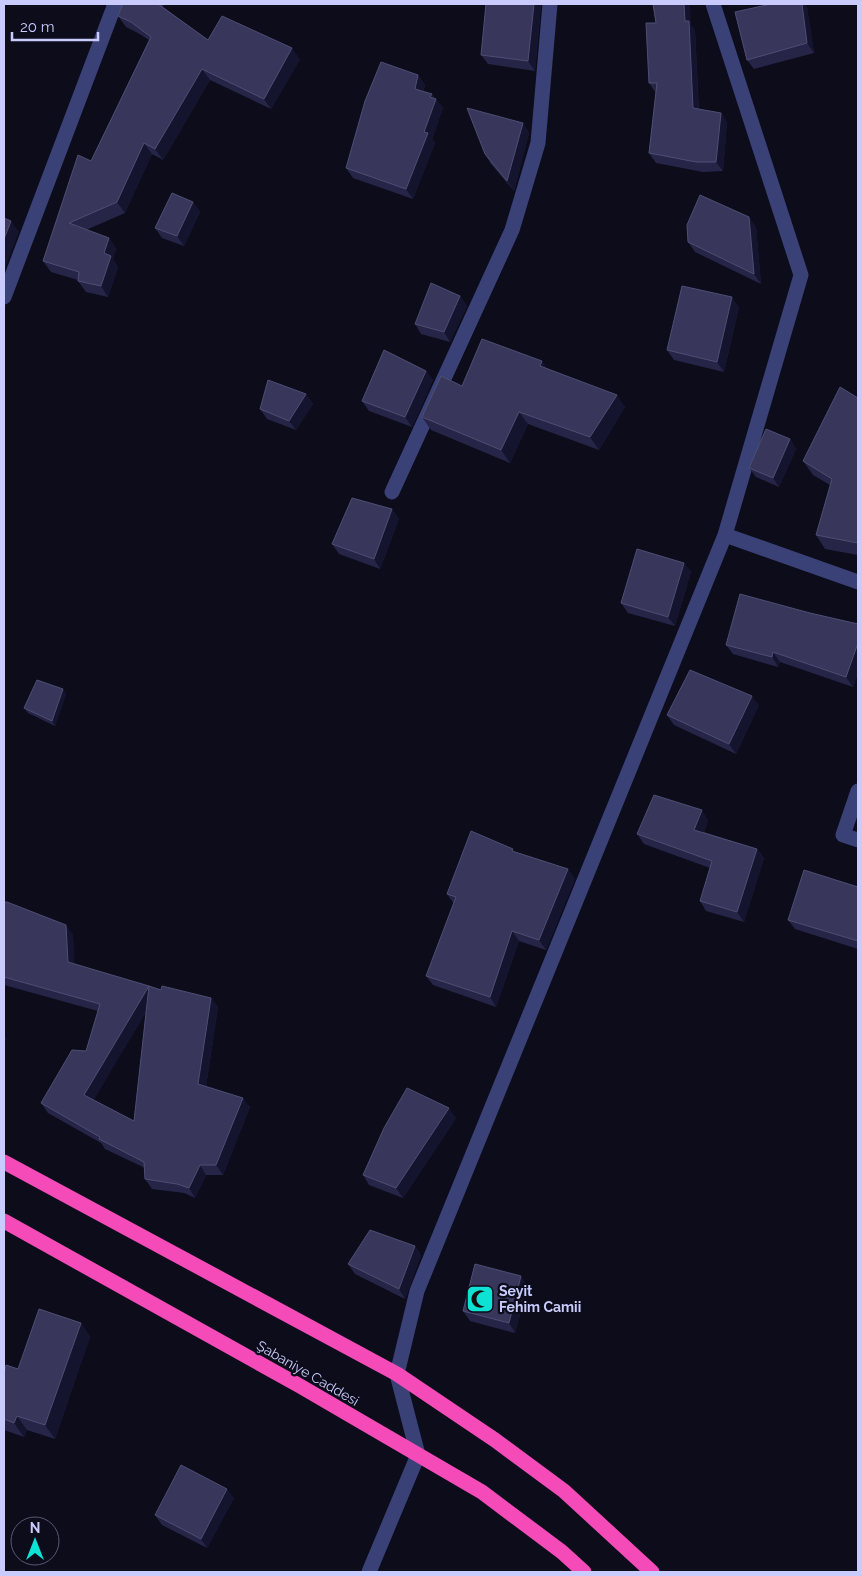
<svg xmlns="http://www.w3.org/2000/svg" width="862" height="1576" font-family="Raleway,sans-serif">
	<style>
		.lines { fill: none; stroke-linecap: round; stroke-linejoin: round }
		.minor { stroke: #3a4177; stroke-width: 15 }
		.highway { stroke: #f44bb8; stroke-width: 15 }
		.wall { fill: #262548; fill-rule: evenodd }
		.shaded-wall { fill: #14142e }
		.building { fill: #38375b; stroke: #4e4e74 }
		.labels { text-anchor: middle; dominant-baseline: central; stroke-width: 4.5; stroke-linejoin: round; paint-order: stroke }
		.poi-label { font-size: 14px; font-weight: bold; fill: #c9cbfc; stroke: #0c0c1b; text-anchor: start }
		.street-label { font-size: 14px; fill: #c9cbfc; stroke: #0c0c1b }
	</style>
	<rect width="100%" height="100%" fill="#0c0c1b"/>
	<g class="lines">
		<path class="minor" d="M4 297 115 4
			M392 492 512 230 538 143 550 4
			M725 535 858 582
			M858 791 843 835 858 840
			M369 1572 418 1455 397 1374 417 1291 725 535 801 275 713 4"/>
		<path class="highway" d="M4 1162 397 1374 495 1440 564 1491 652 1572
			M4 1221 300 1386 482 1492 562 1552 584 1572"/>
	</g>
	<path class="wall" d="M123 4H164L163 7 208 40 300 59 271 109 210 80 163 160 152 154 125 213 86 230 109 238 116 249 113 259 118 267 108 297 86 292 78 281V280L51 272 43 261 149 40 138 33 126 27 118 16Z
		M541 4 535 71 488 64 481 55Z
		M802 4H805L807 7 814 53 754 69 747 60Z
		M691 25 695 30 699 110 721 113 727 122 723 171 703 172 656 163 649 153 656 93 649 83Z
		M418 75 425 85 423 92 432 94 443 108 432 139 435 143 413 199 353 178 346 168Z
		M523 123 529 133 514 191 491 164 485 154Z
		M193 202 200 212 184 246 162 238 155 228Z
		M756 227 761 284 695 252 688 242Z
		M460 296 467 306 450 342 421 334 415 324Z
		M739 307 724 372 674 360 667 350Z
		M548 369 625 407 599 450 528 424 510 463 431 430 422 417 462 386Z
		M426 371 433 380 412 427 369 411 362 401Z
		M306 394 313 404 296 430 267 419 260 409Z
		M858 398V555L825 549 816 535 830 485 813 475 803 461Z
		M790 439 796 449 779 487 756 477 749 468Z
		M392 509 399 519 380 569 339 554 332 544Z
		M684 563 691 572 675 626 628 613 621 603Z
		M810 613 858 624V672L853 687 780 662 778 667 733 654 726 645Z
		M66 694 55 726 28 713 24 708Z
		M759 705 736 754 674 725 667 715Z
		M708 820 704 832 757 849 764 858 744 922 706 911 700 901 710 868 644 844 637 834Z
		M515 852 568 869 575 879 546 950 519 941 496 1007 433 985 426 976 454 904 447 894Z
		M858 887V949L795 929 788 920Z
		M4 902 73 935 74 964 161 990 211 998 218 1007 206 1087 250 1107 223 1175H206L195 1198 184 1193 152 1189 145 1179V1168L105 1149 101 1143 48 1113 41 1103 86 1051 98 1011 4 985ZM146 1012 134 1121 93 1100Z
		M456 1118 403 1198 369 1185 363 1175Z
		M415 1246 421 1255 405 1299 355 1274 348 1264Z
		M528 1286 515 1333 470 1321 463 1311Z
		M81 1323 90 1337 55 1439 27 1430 24 1437 4 1430V1373L18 1369Z
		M234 1498 207 1548 162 1525 155 1515Z"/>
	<path class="shaded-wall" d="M534 4H541L535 71 528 61Z
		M684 4H690L691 25 695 30 699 118 693 108 685 21Z
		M802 4H805L807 7 814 53 807 43Z
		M292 48 300 59 271 109 264 99Z
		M202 69 210 80 163 160 155 149Z
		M418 75 425 85 421 99 415 89Z
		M432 94 443 108 432 139 435 143 413 199 406 189 424 132 430 97Z
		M721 113 727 122 723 171 716 162Z
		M523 123 529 133 514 191 507 181Z
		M144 143 152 154 125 213 117 202Z
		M193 202 200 212 184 246 177 236Z
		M749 217 756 227 761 284 754 274Z
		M11 221 19 232 4 271V239Z
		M109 238 116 249 113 259 118 267 108 297 101 286 104 253Z
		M460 296 467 306 450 342 444 332Z
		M732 297 739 307 724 372 717 362Z
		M542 361 551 374 540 366Z
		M426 371 433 380 412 427 405 417Z
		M306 394 313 404 296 430 289 421Z
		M617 395 625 407 599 450 590 437Z
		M519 412 528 424 510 463 501 450Z
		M790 439 796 449 779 487 773 478Z
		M392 509 399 519 380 569 374 559Z
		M684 563 691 572 675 626 668 617Z
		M858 643V672L853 687 846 677Z
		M773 652 780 662 778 667 772 657Z
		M63 689 66 694 55 726 52 721Z
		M752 696 759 705 736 754 729 744Z
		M702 810 708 820 701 839 694 830Z
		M757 849 764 858 744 922 737 912Z
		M568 869 575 879 546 950 539 940Z
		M66 925 73 935 75 972 68 962Z
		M512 931 519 941 496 1007 490 997Z
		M149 986 155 996 91 1105 84 1095Z
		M211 998 218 1007 205 1094 198 1084Z
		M4 1035 7 1039 4 1043Z
		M243 1098 250 1107 223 1175 216 1165Z
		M449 1108 456 1118 403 1198 396 1188Z
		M200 1165 206 1175 195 1198 189 1188Z
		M415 1246 421 1255 405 1299 399 1289Z
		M521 1276 528 1286 515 1333 509 1323Z
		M81 1323 90 1337 55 1439 45 1425Z
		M17 1416 27 1430 24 1437 14 1423Z
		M227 1489 234 1498 207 1548 201 1539Z"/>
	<path class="building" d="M123 4H158L208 40 222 16 292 48 264 99 202 69 155 149 144 143 117 202 69 223 109 238 104 253 111 256 101 286 78 281 79 272 43 261 78 155 91 161 151 37 131 22 118 16Z
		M486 4H534L528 61 481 55Z
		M653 4H684L685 21H689L693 108 721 113 716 162H696L649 153 657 83H649L646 23H656Z
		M771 4H802L807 43 747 60 735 12Z
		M381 62 418 75 415 89 432 94 430 97 436 99 424 132 428 133 406 189 346 168 365 101Z
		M467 108 523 123 507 181 485 154Z
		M172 193 193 202 177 236 155 228Z
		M700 195 749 217 754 274 688 242 687 225Z
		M4 218 11 221 4 239Z
		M431 283 460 296 444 332 415 324Z
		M682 286 732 297 717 362 667 350Z
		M482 339 542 361 540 366 617 395 590 437 519 412 501 450 422 417 441 376 462 386Z
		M384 350 426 371 405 417 362 401Z
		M268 380 306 394 289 421 260 409Z
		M840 387 858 398V543L816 535 832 479 803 461Z
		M766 429 790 439 773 478 749 468Z
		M352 498 392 509 374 559 332 544Z
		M637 549 684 563 668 617 621 603Z
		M740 594 810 613 858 624V643L846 677 773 652 772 657 726 645Z
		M690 670 752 696 729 744 667 715Z
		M37 680 63 689 52 721 24 708Z
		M654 795 702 810 694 830 757 849 737 912 700 901 712 861 637 834Z
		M471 831 513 849 512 851 568 869 539 940 512 931 490 997 426 976 456 897 447 894Z
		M804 870 858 887V941L788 920Z
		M4 902H7L66 925 68 962 149 986 84 1095 134 1121 149 986 161 990 162 986 211 998 198 1084 243 1098 216 1165H200L189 1188 177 1184 145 1179 144 1162 99 1139 100 1137 41 1103 72 1050 86 1051 100 1004 4 977Z
		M407 1088 449 1108 396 1188 363 1175 384 1128Z
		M370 1230 415 1246 399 1289 348 1264Z
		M475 1264 521 1276 509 1323 463 1311Z
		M39 1309 81 1323 45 1425 17 1416 14 1423 4 1419V1373L6 1365 18 1369Z
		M181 1465 227 1489 201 1539 155 1515Z"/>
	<defs>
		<g id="mosque-square" transform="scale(1.4375)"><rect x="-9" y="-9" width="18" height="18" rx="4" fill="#0ee2d5" stroke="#0c0c1b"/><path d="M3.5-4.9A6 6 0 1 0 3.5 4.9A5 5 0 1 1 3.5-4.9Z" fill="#111"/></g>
	</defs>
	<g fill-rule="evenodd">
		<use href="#mosque-square" x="480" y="1299"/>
	</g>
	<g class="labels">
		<g class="poi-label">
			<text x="499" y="1291">Seyit<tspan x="499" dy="16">Fehim Camii</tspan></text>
		</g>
		<g class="street-label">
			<text transform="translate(308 1373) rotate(30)">Şabaniye Caddesi</text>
		</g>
	</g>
	<rect width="862" height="1576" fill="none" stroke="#c9cbfc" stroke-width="10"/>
	<g transform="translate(35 1541)"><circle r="24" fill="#0c0c1b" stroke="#585875"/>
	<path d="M0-4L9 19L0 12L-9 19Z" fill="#0ee2d5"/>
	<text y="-8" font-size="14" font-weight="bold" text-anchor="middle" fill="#c9cbfc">N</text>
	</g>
	<path d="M12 32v8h86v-8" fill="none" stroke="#c9cbfc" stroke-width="2.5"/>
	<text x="20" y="32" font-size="15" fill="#c9cbfc" stroke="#0c0c1b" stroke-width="4" paint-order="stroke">20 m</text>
</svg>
